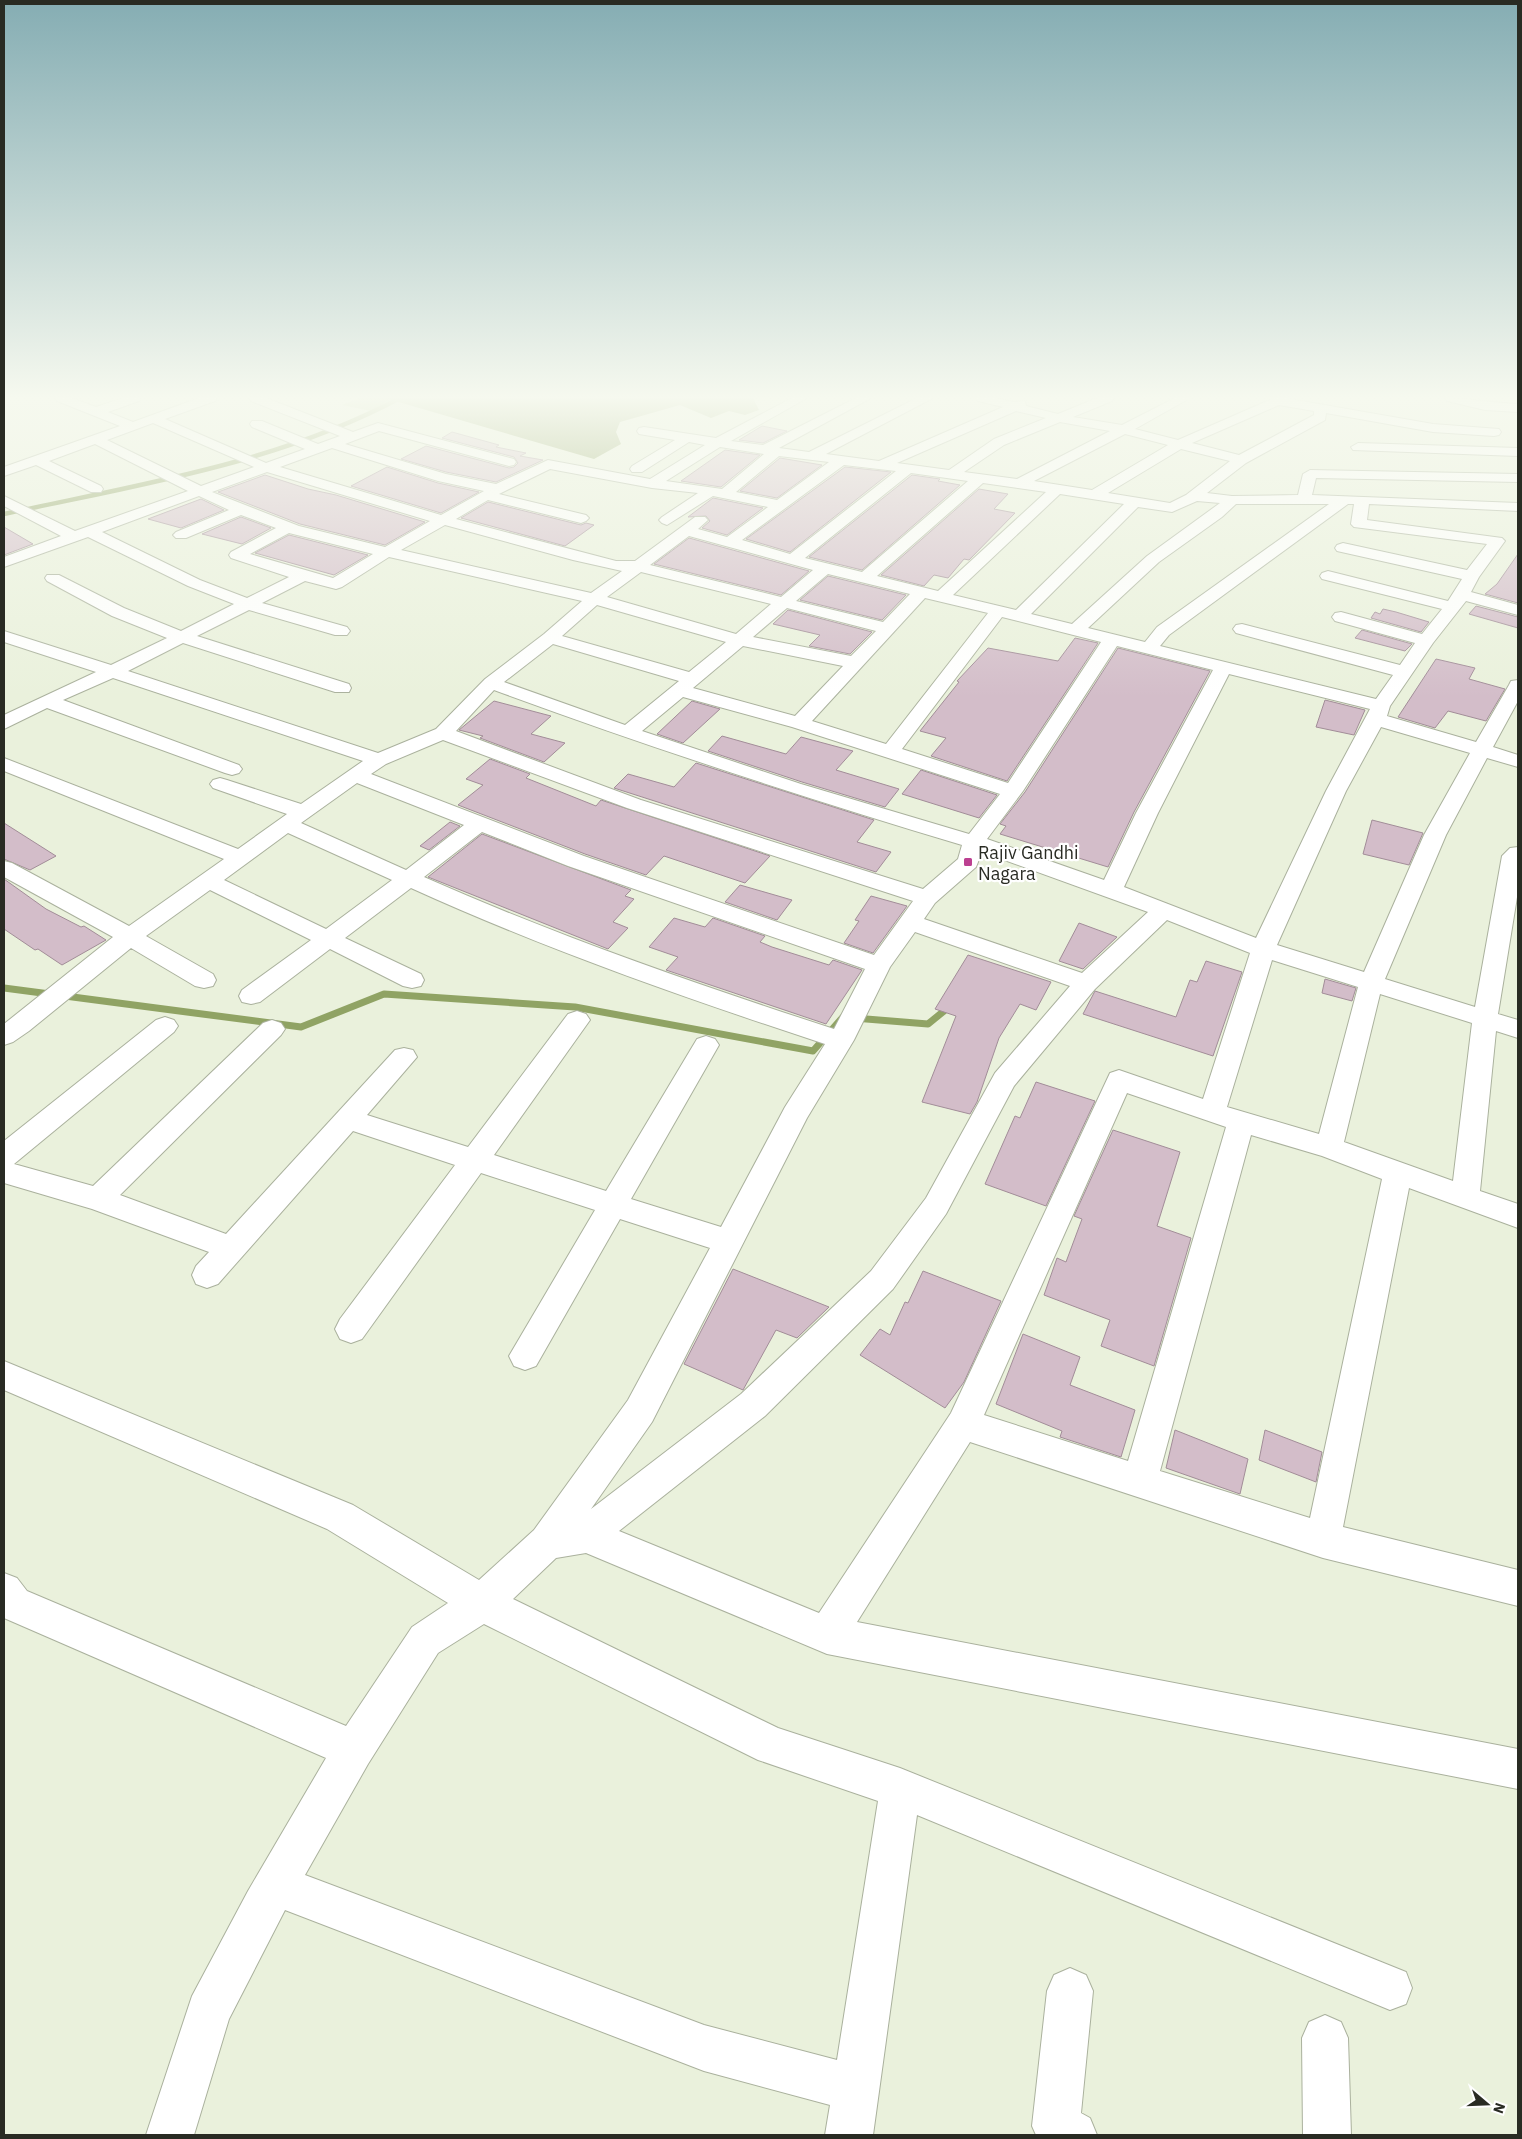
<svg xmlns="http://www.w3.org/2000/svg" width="1522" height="2139" font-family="'IBM Plex Sans',sans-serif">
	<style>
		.green { fill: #b9cb93 }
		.water { fill: #90a364 }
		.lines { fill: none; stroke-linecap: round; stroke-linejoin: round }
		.stream-far1 { stroke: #90a364; stroke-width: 4.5 }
		.stream { stroke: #90a364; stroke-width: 7 }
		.building { fill: #d3bdc9; stroke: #a28d98 }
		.minor-casing { stroke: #aab19d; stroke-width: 2 }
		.minor { fill: #fff; fill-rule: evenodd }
		.poi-dot { fill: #bc4091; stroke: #fff; stroke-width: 2 }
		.labels { text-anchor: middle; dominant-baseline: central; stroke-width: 4.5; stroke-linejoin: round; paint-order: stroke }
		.poi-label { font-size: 18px; fill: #292b23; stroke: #fff; text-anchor: start }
	</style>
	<rect width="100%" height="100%" fill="#eaf1dc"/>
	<path class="green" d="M359 398H393L371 411 342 405Z"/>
	<path class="water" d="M385 398H753L759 410 745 415 729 411 711 418 680 405 620 422 616 432 621 444 594 459Z"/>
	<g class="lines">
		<path class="stream-far1" d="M4 514C137 485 279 463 400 398"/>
		<path class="stream" d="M4 988 301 1027 384 994 575 1007 813 1051 843 1017
			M854 1018 928 1024 944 1011"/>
	</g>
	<path class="building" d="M762 426 787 431 763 443 739 440Z
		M452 432 499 445 496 447 526 453 520 456 543 460 496 482 446 472 401 459 426 446 509 468 514 467 518 463 514 457 442 438Z
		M725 450 760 455 721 487 681 481Z
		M780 458 822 465 777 498 740 491Z
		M387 467 438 483 479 492 441 513 351 486Z
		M845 467 891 472 790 552 746 539Z
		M265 475 308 489 336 495 425 522 385 545 300 524 218 492Z
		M912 475 940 479 938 481 960 485 862 570 809 557Z
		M979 489 1008 494 994 509 1015 513 969 560 964 559 948 578 934 575 924 586 881 575Z
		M713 498 763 508 727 535 702 528 710 521 706 516 688 517Z
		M201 499 224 510 181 528 148 519Z
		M488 502 581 525 586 523 594 525 565 546 461 518Z
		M241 517 271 528 242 544 202 534Z
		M4 527 33 544 4 555Z
		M289 535 368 555 334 575 255 553Z
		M689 538 809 571 781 595 654 564Z
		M1518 554V603L1485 594 1497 584Z
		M828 576 906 595 882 620 800 600Z
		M1476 606 1518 617V628L1469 614Z
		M1383 609 1396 612 1429 622 1421 632 1371 618 1375 612 1380 614Z
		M788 610 872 632 850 654 809 646 820 635 773 624Z
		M1362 630 1412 644 1405 651 1355 638Z
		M1075 638 1098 643 1007 781 931 756 946 738 920 731 959 682 957 681 988 648 1058 661Z
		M1118 648 1210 671 1134 812 1108 867 1000 834 1006 826 1000 824 1025 792Z
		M1436 659 1475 668 1469 679 1505 689 1486 721 1448 711 1435 728 1398 717Z
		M1325 700 1365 710 1354 735 1316 727Z
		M494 701 551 716 531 734 565 743 544 762 480 738 483 736 459 730Z
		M692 701 720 709 683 743 657 734Z
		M722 736 786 754 801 737 853 751 836 770 899 789 885 807 802 782 708 751Z
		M490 759 530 774 526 778 596 806 601 800 770 856 745 883 664 856 646 875 585 854 458 805 483 785 466 779Z
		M696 763 874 820 857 842 891 852 876 872 614 788 628 774 674 787Z
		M921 770 997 795 979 818 902 794Z
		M1372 820 1423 833 1409 865 1363 854Z
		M450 822 460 826 429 850 420 846Z
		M4 823 56 856 30 870 4 859Z
		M482 834 631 890 625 896 634 899 613 922 628 928 608 949 428 877Z
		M4 879 46 909 81 927 84 926 106 940 62 965 38 949 35 950 4 929Z
		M740 885 792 900 777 920 725 902Z
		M871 896 907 906 873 953 844 943 859 921 855 920Z
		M674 918 705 927 713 918 765 936 760 942 772 947 829 965 833 960 862 970 826 1024 666 970 678 957 649 947Z
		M1079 923 1117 937 1083 969 1059 961Z
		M968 955 1051 982 1036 1010 1020 1004 999 1038 977 1102 970 1114 922 1102 956 1016 935 1009Z
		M1206 961 1242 972 1213 1056 1083 1014 1095 991 1176 1017 1190 980 1197 982Z
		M1325 979 1356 988 1352 1001 1322 993Z
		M1036 1082 1095 1101 1046 1206 985 1184 1015 1116 1020 1118Z
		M1113 1130 1180 1152 1157 1226 1191 1238 1154 1366 1101 1346 1110 1320 1044 1295 1057 1258 1066 1262 1082 1219 1074 1216Z
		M733 1269 829 1307 797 1338 776 1330 743 1390 684 1364Z
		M923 1271 1001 1301 964 1382 945 1408 860 1355 880 1329 890 1335 905 1302 908 1303Z
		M1023 1334 1080 1357 1070 1385 1135 1410 1121 1457 1060 1437 1062 1431 996 1404Z
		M1175 1430 1248 1459 1240 1494 1166 1468Z
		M1265 1430 1322 1452 1316 1482 1259 1460Z"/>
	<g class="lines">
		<g class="minor-casing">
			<path id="minor" d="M55 398H72L96 407 123 398H141L139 401 108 412 133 422 199 398H217L215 401 165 419 266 463 305 449 252 427 250 424 252 421H262L318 444 340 436 251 401 249 398H266L353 432 378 423 514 459 516 462 514 465 509 466 379 431 345 444 446 474 496 484 548 460 650 479 705 445 689 442 642 472H632L630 469 632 466 675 440 639 434 637 431 639 428 644 427 716 438 792 398H807L731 441 763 445 856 398H871L779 448 809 452 917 398H933L826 454 879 461 1003 407 978 401 976 398H996L1014 402 1025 401 1026 406 1058 414 1097 398H1114L1112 401 1073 417 1122 425 1175 398H1190L1135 429 1178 440 1274 398H1291L1290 399 1433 424 1499 429 1501 432 1499 435 1494 436 1433 432 1326 413 1325 420 1246 463 1207 493 1232 496 1298 495 1303 474 1310 470 1518 474V482L1316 478 1312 495 1518 503V511L1369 504 1367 520 1502 538 1505 541 1479 577 1471 592 1518 605V615L1466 601 1433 643 1390 706 1387 716 1476 742 1509 685 1511 681 1518 680V701L1493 747 1518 755V767L1487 758 1446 835 1385 979 1475 1007 1502 856 1510 848 1518 847V891L1498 1014 1518 1020V1038L1496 1031 1480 1191 1518 1204V1228L1409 1188 1343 1527 1518 1570V1606L1323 1558 970 1442 857 1622 1518 1749V1789L827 1654 586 1553 556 1558 513 1599 778 1728 900 1768 1406 1972 1412 1988 1406 2004 1390 2010 917 1815 873 2135H825L830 2105 704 2071 285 1910 229 2019 194 2135H146L192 1996 248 1891 326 1758 4 1618V1573L17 1578 27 1591 346 1726 412 1627 448 1603 327 1529 4 1390V1361L353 1505 479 1580 534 1530 628 1400 710 1248 620 1219 536 1366 525 1370 514 1366 509 1356 595 1210 481 1173 362 1339 351 1343 340 1339 335 1329 340 1319 455 1165 353 1131 218 1284 207 1288 196 1284 192 1275 196 1266 209 1252 92 1209 4 1183V1141L156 1020 165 1017 174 1020 178 1026 174 1032 14 1164 93 1186 263 1023 272 1020 281 1023 285 1029 281 1035 120 1195 226 1234 395 1050 404 1048 413 1050 417 1057 367 1115 468 1147 568 1014 577 1011 586 1014 590 1020 494 1155 606 1191 697 1039 706 1036 715 1039 719 1045 631 1199 721 1227 785 1107 825 1044C685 998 545 949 411 888L345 938 421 974 424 980 421 986 412 988 403 986 330 949 260 1002 251 1004 242 1002 239 996 242 990 311 940 210 890 146 936 213 974 216 980 213 986 204 988 195 986 131 948 29 1031 13 1042 4 1045V1024L113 937 4 877V861L12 863 129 926 224 859 4 771V758L238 849 287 814 213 788 210 784 213 780 220 778 227 780 301 804 363 761 113 678 63 700 239 765 242 769 239 773 232 775 225 773 47 708 4 729V715L96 672 4 642V631L111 665 167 638 112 616 47 581 45 578 47 575H59L124 608 181 631 234 604 188 586 88 537 4 567V557L61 536 4 506V496L75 531 188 491 95 444 49 461 101 486 103 489 101 492H91L36 465 4 476V467L120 426 57 401ZM1279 405 1314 411V415L1239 455 1192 443ZM1016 411 1046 418 994 439 949 470 897 463ZM1060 422 1110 431 1017 479 964 472 1004 445ZM153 423 254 467 201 486 107 440ZM1125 434 1168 445 1092 490 1034 481ZM720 447 764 454 722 489 666 481ZM332 448 438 481 484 491 441 515 280 467ZM1181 449 1230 461 1186 495 1170 503 1108 493ZM779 456 829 462 777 500 736 492ZM844 465 896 471 790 554 742 540ZM550 469 652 488 698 493 662 517 659 520 662 523 667 525 713 496 768 507 727 537 698 529 708 520 705 517H695L635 561H616L456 519 488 500 581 523 586 521 589 518 586 515 499 494ZM267 472 430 521 385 547 299 526 212 492ZM911 473 968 481 862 572 805 558ZM983 483 1046 492 938 591 877 576ZM1060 494 1124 504 1016 610 953 595ZM199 496 229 510 176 532 173 535 176 538H186L241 515 276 528 231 552 229 555 231 558 289 577 247 598 200 580 102 532ZM1197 501 1220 503 1147 556 1072 624 1031 614 1138 507 1172 512ZM1236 504H1329L1157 627 1145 642 1088 628 1159 562 1222 517ZM1348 504H1354L1351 524 1354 527 1487 544 1467 570 1343 543 1337 545 1335 548 1337 551 1462 579 1448 601 1328 571 1322 573 1320 576 1322 579 1442 609 1422 634 1341 612 1335 613 1332 617 1335 621 1415 643 1400 665 1242 624 1236 625 1233 629 1236 633 1393 675 1376 699 1160 646 1169 635ZM445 525 573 560 622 571 591 593 401 550ZM289 533 373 554 333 578 250 554ZM689 536 813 570 781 597 650 565ZM389 557 582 601 544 634 485 679 436 729 378 753 128 671 183 643 335 692H349L351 688 349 684 197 636 249 610 335 635H347L350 631 347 627 262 603 305 581 336 589 342 587ZM641 572 771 604 736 634 607 597ZM828 574 910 594 883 622 796 601ZM925 598 988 613 886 744 812 721ZM597 605 726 642 689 672 562 636ZM787 608 876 631 851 656 753 637ZM1002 617 1101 642 1008 783 902 749ZM553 644 679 681 625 725 504 682ZM743 646 843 666 795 716 693 688ZM1117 646 1213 670 1136 813 1104 880 987 839 1023 791ZM1229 674 1370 709 1326 791 1256 938 1124 887 1158 813ZM494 690C649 747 805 798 962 845L958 859 923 889 641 800 456 731ZM683 697 792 727 1000 794 969 834 801 784 642 731ZM1381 727 1470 753 1424 835 1364 972 1277 945 1346 791ZM443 740 627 808 913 901 874 955 584 856 371 774 386 764ZM357 783 464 825 406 870 301 823ZM482 832 568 866 865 969 834 1029C696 984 557 936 424 877ZM288 833 392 880 326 929 224 880ZM982 852 1148 912 1082 973 924 919 935 903 976 867ZM1167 920 1250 953 1203 1099 1119 1070 1110 1073 951 1413 819 1613 619 1531 765 1416 893 1289 946 1214 1014 1086 1095 989ZM915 932 1070 986 995 1073 926 1198 871 1271 741 1394 591 1509 652 1422 807 1118 854 1040 890 967ZM1272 960 1358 987 1319 1134 1227 1107ZM1380 994 1472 1023 1453 1181 1344 1142ZM1127 1093 1226 1127 1128 1461 984 1415ZM1251 1135 1322 1156 1382 1179 1310 1518 1160 1471ZM484 1624 758 1760 878 1801 837 2060 704 2025 305 1875 368 1764 438 1653Z
				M1445 398C1469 398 1493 403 1518 404V412L1485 410 1447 401Z
				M1358 443 1518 448V456L1353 450 1351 447Z
				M1070 1968 1086 1975 1093 1991 1081 2113 1090 2118 1097 2135H1036L1032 2126 1047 1991 1054 1975Z
				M1325 2015 1341 2022 1348 2038 1351 2135H1303L1302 2038 1309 2022Z"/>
		</g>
		<use href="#minor" class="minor"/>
	</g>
	<linearGradient id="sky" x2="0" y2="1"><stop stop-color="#85adb3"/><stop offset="0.57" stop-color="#f6f9ef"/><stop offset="1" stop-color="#f6f9ef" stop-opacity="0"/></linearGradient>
	<rect width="1522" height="697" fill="url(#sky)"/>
	<rect class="poi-dot" x="963" y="857" width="10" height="10" rx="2.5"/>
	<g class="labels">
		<g class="poi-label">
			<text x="978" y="852">Rajiv Gandhi<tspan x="978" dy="21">Nagara</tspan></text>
		</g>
	</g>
	<rect width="1522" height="2139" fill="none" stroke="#292b23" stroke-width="10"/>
	<g transform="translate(1487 2104) rotate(109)" stroke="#ffffff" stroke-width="4" paint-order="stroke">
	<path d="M0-4L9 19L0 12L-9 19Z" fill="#292b23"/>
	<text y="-8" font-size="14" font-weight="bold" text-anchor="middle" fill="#292b23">N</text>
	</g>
</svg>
